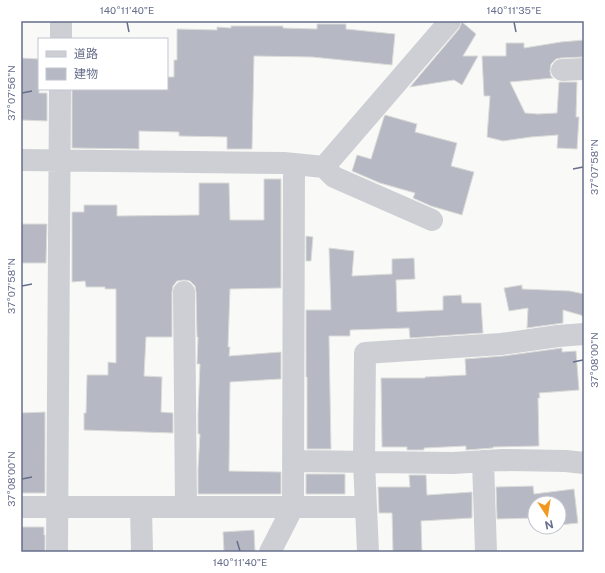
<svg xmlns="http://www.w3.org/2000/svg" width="605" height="573" font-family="'Public Sans','Noto Sans JP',sans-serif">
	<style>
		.building { fill: #b6b9c3; stroke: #dbdcd9 }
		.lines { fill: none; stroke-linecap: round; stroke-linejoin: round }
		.street { stroke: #cecfd4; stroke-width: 22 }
		.ticks { fill: none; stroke: #666e8b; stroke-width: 1.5 }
		.neatline { fill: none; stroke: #666e8b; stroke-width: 1.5 }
		.ticks-label { font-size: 10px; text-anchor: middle; fill: #666e8b }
	</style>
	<rect width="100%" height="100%" fill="#f9faf7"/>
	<path class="building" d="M462 22 476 34 463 56H478L462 85 454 80 410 87 459 29Z
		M317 24H346V29L395 34 392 65 312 57 254 56 252 149H227V137L179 136V132L139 131V149L72 148V89H167V77H174V60H177V29L217 30V27L231 28V26H283V28L317 29Z
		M584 40V57L561 58 556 59 551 64 550 71 551 76 553 78 510 82 525 113 538 114 557 113 559 82H577L576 117H579L577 149 557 148 558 135 531 137 503 141 487 137 490 96H484L482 56H506V43H524V48L561 42Z
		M21 58 39 59V93H47V121L21 120Z
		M385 115 417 124 415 132 457 143 451 166 474 172 462 215 431 206 413 198 415 193 380 183 352 171 357 155 371 159 384 117Z
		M264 179H281V288L230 289 228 347H230L229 356 281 352V379L230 382 229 470V471L281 472V494H198V469L200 434H198V413L200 364H197L198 337H197L196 292 195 286 190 281 184 280 177 281 173 286 172 292V337H146L144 376 162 377 161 412 173 413V433L84 430V413H86L87 375H108V362L116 363V289H105V287H86L85 281 72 282V212H84V205H117V216L199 215V183H229L230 220H264Z
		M21 224H47L46 263H21Z
		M306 236 313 237 311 261H306Z
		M329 248 354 251 352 276 392 274V259L414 258 415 279 396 280 397 312 443 310V296L461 295 462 303H481L483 333 410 338 409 328 350 330V336H329L331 449H307V377H306V310H331Z
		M522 285V289L570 291 584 294V316L563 310V323L527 328 528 308 509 311 504 288Z
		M562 348V352L576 351 579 390 539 393 540 398H538L539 446 493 447V448L466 450V446L424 448V450H407V447H382L381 378H425V377L466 375 465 359 503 356Z
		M45 412V493H21V413Z
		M306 474H345V494H306Z
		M409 475H426L427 495 472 492V518L421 521 422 552H393L392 513H379L378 487H410Z
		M533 486 534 494 574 489 578 523 559 525V503H535V518L497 519 496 487Z
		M21 527H44V535H45V552H21Z
		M254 530 255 551 224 552 223 532Z"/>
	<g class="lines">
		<path class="street" d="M61 39V21
			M562 70 584 69
			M21 160 284 163 324 167 450 21
			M324 167 334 177 432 220
			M184 292 186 507
			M294 461 453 463 502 460 566 461 584 463
			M483 461 486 552
			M21 507H366
			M141 507 142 552
			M57 552 60 89
			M270 552 293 507 294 164
			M368 552 364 462 365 353 501 344 558 336 584 334"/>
	</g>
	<path class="ticks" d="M127 22 129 32M514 22 516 32M22 93 32 91M573 169 583 167M22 286 32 284M573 362 583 360M22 479 32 477M237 541 240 551"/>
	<rect width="605" height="573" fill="none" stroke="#ffffff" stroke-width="44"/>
	<rect x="38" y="38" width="130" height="52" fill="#ffffff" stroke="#c2c5d1"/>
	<rect x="46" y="51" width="20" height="6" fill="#cecfd4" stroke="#c2c5d1"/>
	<text x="74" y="58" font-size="12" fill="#666e8b">道路</text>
	<rect x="46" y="68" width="20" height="12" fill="#b6b9c3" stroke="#c2c5d1"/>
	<text x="74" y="78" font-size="12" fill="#666e8b">建物</text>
	<g transform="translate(547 515) rotate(168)"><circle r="19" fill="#ffffff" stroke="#c2c5d1"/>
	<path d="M0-3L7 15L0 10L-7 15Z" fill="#f2981f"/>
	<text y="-6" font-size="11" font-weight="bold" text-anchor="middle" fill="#666e8b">N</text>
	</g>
	<rect x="22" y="22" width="561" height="529" class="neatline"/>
	<g class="ticks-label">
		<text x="127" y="14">140°11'40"E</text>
		<text x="514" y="14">140°11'35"E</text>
		<text transform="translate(11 93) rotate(-90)" y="4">37°07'56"N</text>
		<text transform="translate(594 167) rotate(-90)" y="4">37°07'58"N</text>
		<text transform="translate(11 286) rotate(-90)" y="4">37°07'58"N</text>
		<text transform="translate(594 360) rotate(-90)" y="4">37°08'00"N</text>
		<text transform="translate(11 479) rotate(-90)" y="4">37°08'00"N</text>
		<text x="240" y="566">140°11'40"E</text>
	</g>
</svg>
